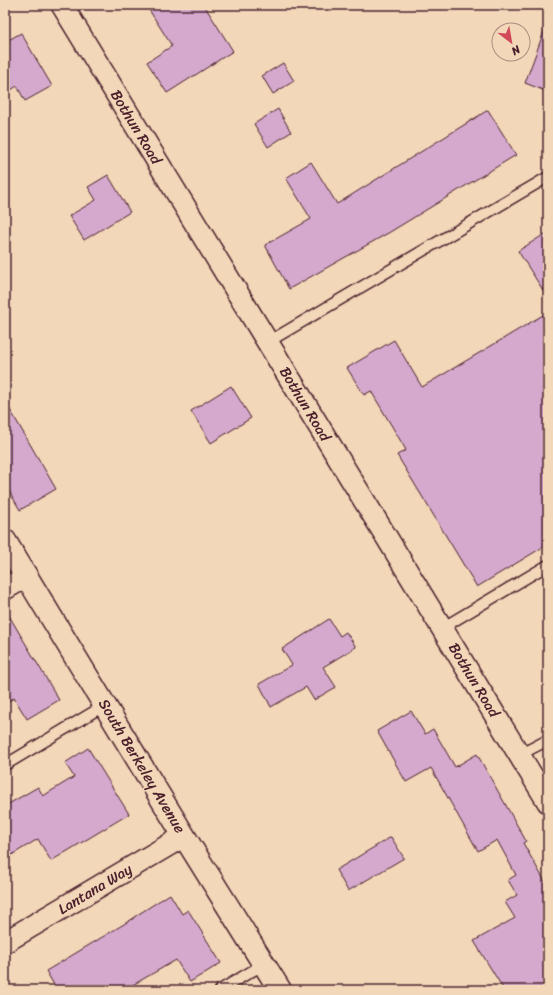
<svg xmlns="http://www.w3.org/2000/svg" width="553" height="995" font-family="Sriracha,sans-serif">
	<style>
		.building { fill: #d4a9cd; stroke: #4a1f2b }
		.lines { fill: none; stroke-linecap: round; stroke-linejoin: round }
		.service-casing { stroke: #4a1f2b; stroke-width: 13 }
		.minor-casing { stroke: #4a1f2b; stroke-width: 24 }
		.tertiary-casing { stroke: #4a1f2b; stroke-width: 25 }
		.service { stroke: #f2d7b9; stroke-width: 10 }
		.minor { stroke: #f2d7b9; stroke-width: 21 }
		.tertiary { stroke: #f2d7b9; stroke-width: 22 }
		.labels { text-anchor: middle; dominant-baseline: central; stroke-width: 3; stroke-linejoin: round; paint-order: stroke }
		.street-label { font-size: 15px; fill: #4a1f2b; stroke: #f2d7b9 }
	</style>
	<rect width="100%" height="100%" fill="#f2d7b9"/>
	<filter id="ink" filterUnits="userSpaceOnUse"><feTurbulence type="fractalNoise" baseFrequency=".025" numOctaves="2"/><feDisplacementMap in="SourceGraphic" scale="8" xChannelSelector="R" yChannelSelector="G"/><feConvolveMatrix kernelMatrix="1 2 1 2 8 2 1 2 1" color-interpolation-filters="sRGB"/></filter>
	<g filter="url(#ink)">
		<path class="building" d="M146 5H204L233 51 167 93 147 62 172 46Z
			M546 26 548 27V92L525 83Z
			M21 33 52 86 25 101 17 86 5 94V42Z
			M283 63 294 81 273 94 262 76Z
			M278 109 291 132 268 147 254 124Z
			M488 110 516 155 390 232 289 289 265 245 311 219 286 178 311 162 337 204Z
			M108 175 130 212 84 240 69 216 96 200 88 187Z
			M548 232V298L518 251Z
			M548 312V544L477 587 397 455 406 450 371 391 364 395 347 368 394 340 422 387Z
			M231 386 251 418 211 443 191 411Z
			M5 401 56 489 20 510 5 484Z
			M5 609 59 700 27 719 14 698 5 703Z
			M329 619 340 636 346 632 356 647 323 667 336 687 314 700 306 687 271 707 259 684 292 665 282 649Z
			M411 711 425 734 433 729 455 767 477 754 526 841 523 843 548 887V990H504L474 941 515 918 505 902 517 895 508 880 516 875 497 840 478 851 431 768 406 782 377 731Z
			M88 748 129 814 51 861 38 839 5 859V806L38 787 43 796 74 777 65 763Z
			M391 837 404 858 348 891 336 870Z
			M170 894 182 914 188 910 221 963 190 982 176 960 124 990H57L46 971 134 918V917Z"/>
		<g class="lines">
			<g class="service-casing">
				<path id="service" d="M268 342 548 177
					M442 628 548 565
					M519 755 548 740
					M5 765 105 705
					M220 990 264 964"/>
			</g>
			<g class="minor-casing">
				<path id="minor" d="M62 5 548 802
					M5 589 27 576
					M5 942 184 836"/>
			</g>
			<g class="tertiary-casing">
				<path id="tertiary" d="M5 541 184 836 280 990"/>
			</g>
			<use href="#service" class="service"/>
			<use href="#minor" class="minor"/>
			<use href="#tertiary" class="tertiary"/>
		</g>
	</g>
	<g class="labels">
		<g class="street-label">
			<text transform="translate(136 127) rotate(59)">Bothun Road</text>
			<text transform="translate(305 404) rotate(59)">Bothun Road</text>
			<text transform="translate(474 680) rotate(59)">Bothun Road</text>
			<text transform="translate(142 766) rotate(59)">South Berkeley Avenue</text>
			<text transform="translate(95 889) rotate(-31)">Lantana Way</text>
		</g>
	</g>
	<rect width="553" height="995" fill="none" stroke="#f2d7b9" stroke-width="20"/>
	<rect x="10" y="10" width="533" height="975" fill="none" stroke="#4a1f2b" stroke-width="1.5" filter="url(#ink)"/>
	<g transform="translate(511 42) rotate(149)"><circle r="19" fill="#f2d7b9" stroke="#af8d80"/>
	<path d="M0-3L7 15L0 10L-7 15Z" fill="#d1495b"/>
	<text y="-6" font-size="11" font-weight="bold" text-anchor="middle" fill="#4a1f2b">N</text>
	</g>
</svg>
